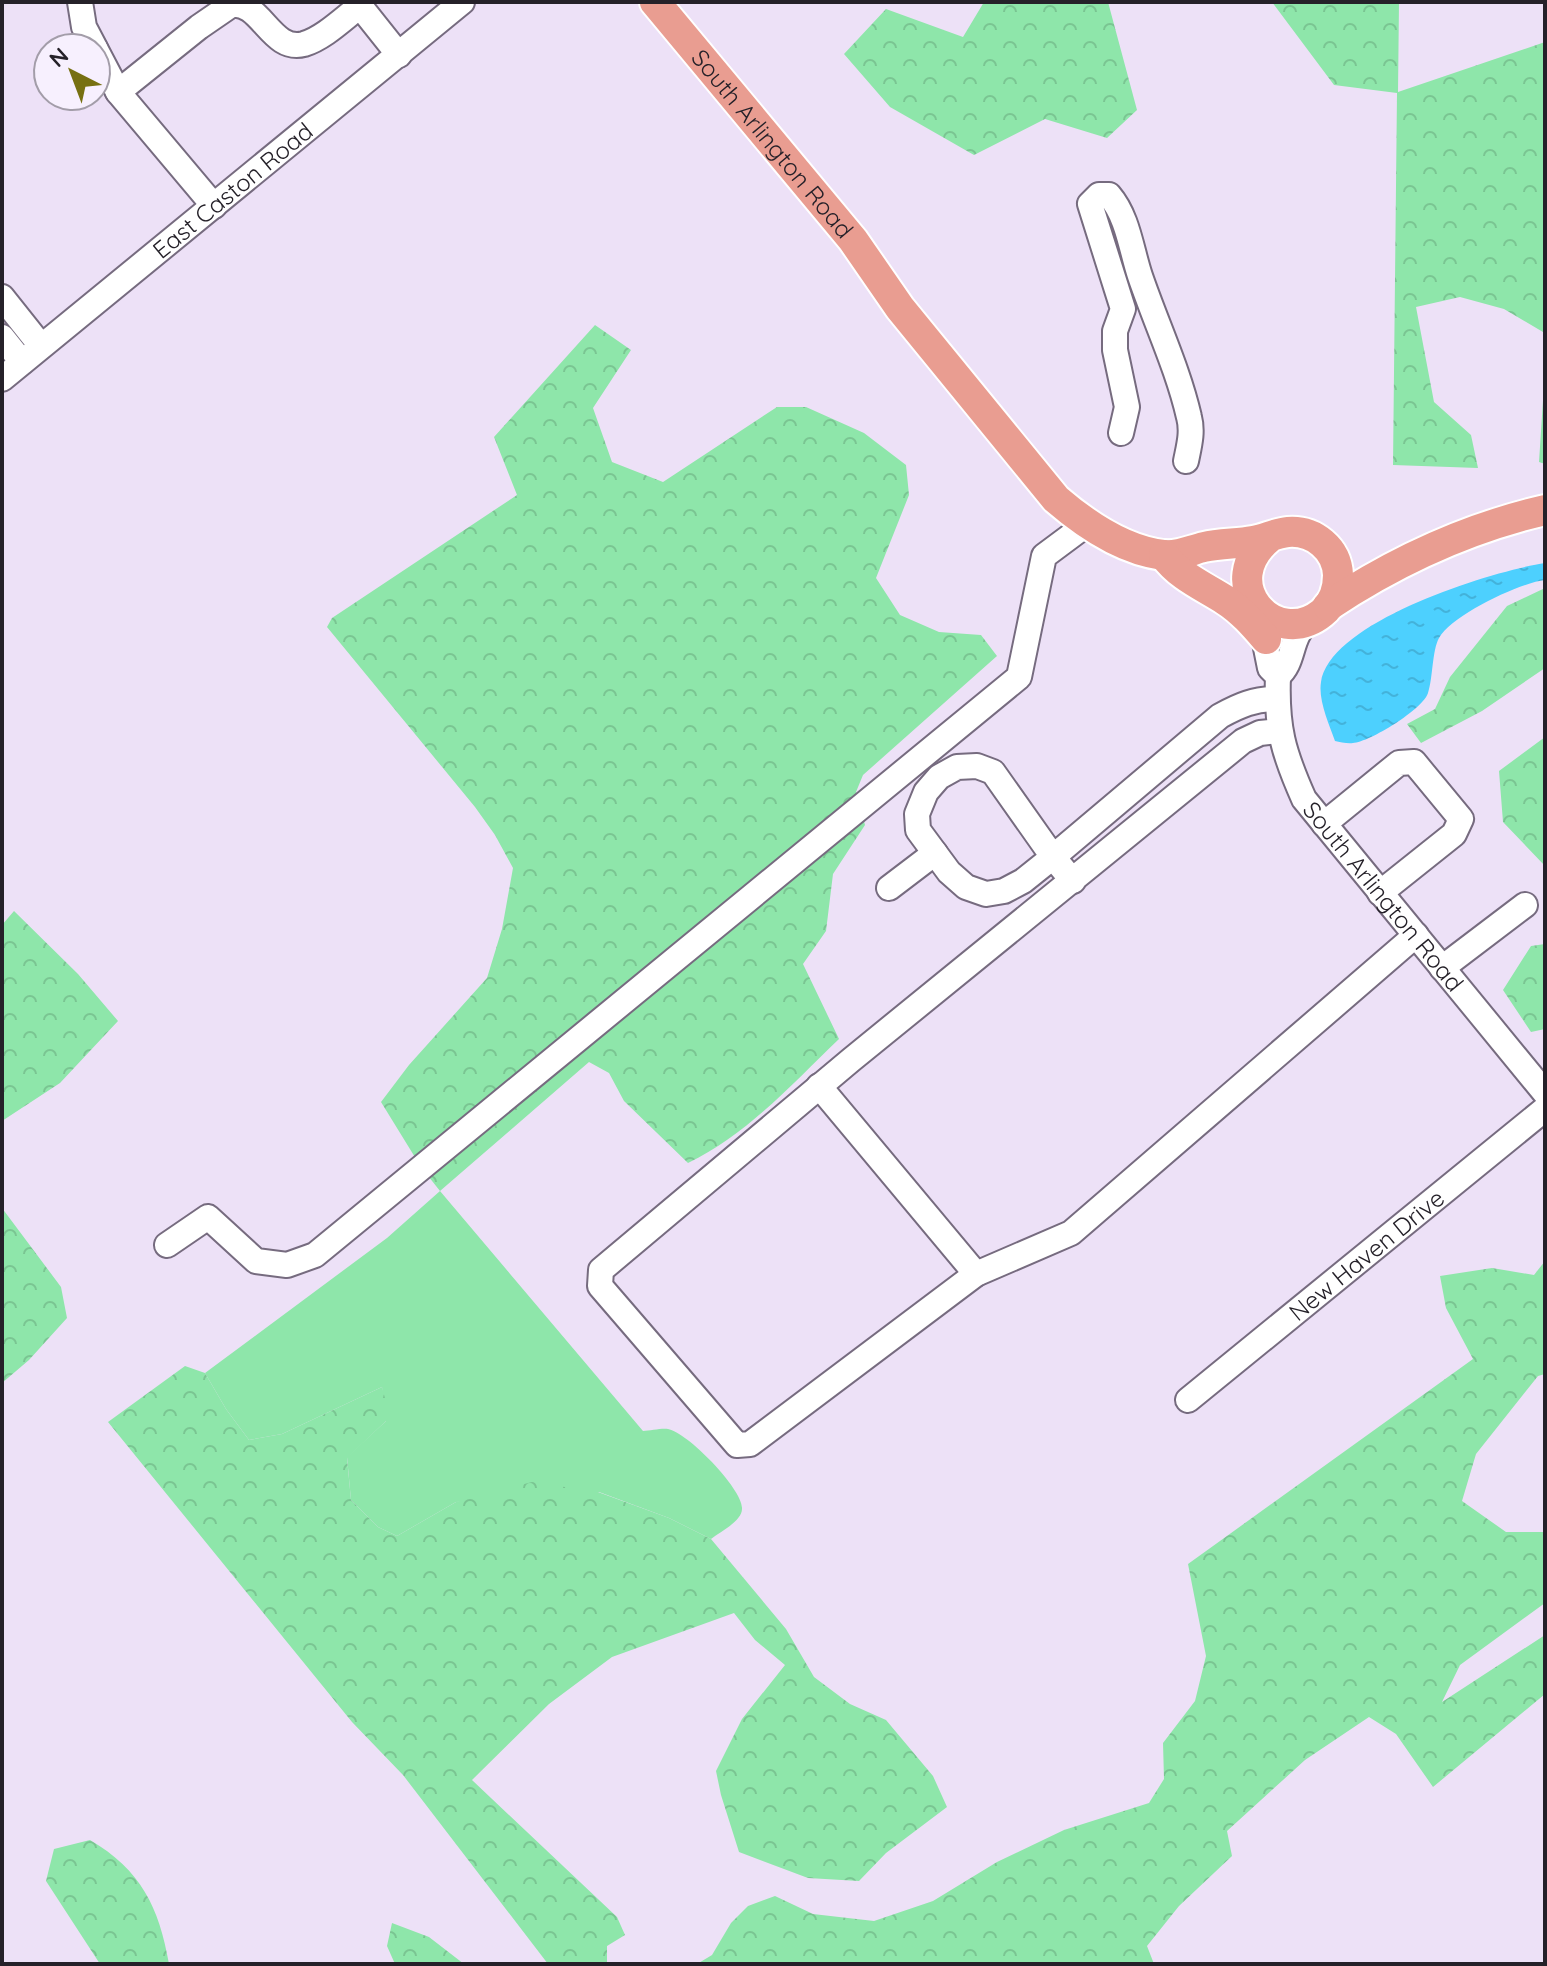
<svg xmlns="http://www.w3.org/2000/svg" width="1547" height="1966" font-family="Quicksand,sans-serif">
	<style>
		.grass { fill: #8ee6aa }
		.forest { fill: url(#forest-crowns) }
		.water { fill: url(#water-ripples) }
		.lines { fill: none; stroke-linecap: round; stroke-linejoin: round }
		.minor-casing { stroke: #766b7f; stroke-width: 28 }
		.major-casing { stroke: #fff; stroke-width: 34 }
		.minor { stroke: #fff; stroke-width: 24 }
		.major { stroke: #e99d91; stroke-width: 30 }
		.labels { text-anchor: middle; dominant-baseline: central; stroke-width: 7; stroke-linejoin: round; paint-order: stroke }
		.street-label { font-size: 24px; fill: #252129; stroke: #f7f0fe }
	</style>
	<defs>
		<pattern id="forest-crowns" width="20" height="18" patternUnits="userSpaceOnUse" patternTransform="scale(2)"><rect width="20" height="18" fill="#8ee6aa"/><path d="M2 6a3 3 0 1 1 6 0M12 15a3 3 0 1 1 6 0" fill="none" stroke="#7ac592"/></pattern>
		<pattern id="water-ripples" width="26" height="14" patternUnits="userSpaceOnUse" patternTransform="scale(2)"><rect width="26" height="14" fill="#4dd0fe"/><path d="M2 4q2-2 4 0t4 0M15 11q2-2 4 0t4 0" fill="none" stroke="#43b2da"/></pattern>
	</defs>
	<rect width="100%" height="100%" fill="#ede1f7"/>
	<path class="grass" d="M440 1191 643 1431C650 1431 661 1428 668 1429 687 1432 744 1490 742 1509 742 1521 720 1532 711 1539L669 1518 599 1492 456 1502 397 1536 378 1527 351 1500 347 1457 386 1421 382 1387 282 1434 249 1440 226 1409 205 1373 387 1238Z"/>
	<path class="forest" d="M984 2H1108L1137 110 1107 138 1045 119 974 155 890 107 844 54 886 9 963 37Z
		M1272 2H1399L1398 92 1545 42V464L1539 462 1544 385 1543 332 1504 309 1460 297 1416 307 1434 402 1471 435 1478 468 1393 465 1397 93 1334 85Z
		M595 325 631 350 593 408 612 462 663 482 777 407H806L864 433 906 465 909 495 876 578 900 615 939 632 981 635 997 656 863 775 856 792 865 825 833 874 826 931 803 964 839 1039C793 1083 747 1135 688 1163L624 1101 609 1073 589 1062 440 1191 421 1167 381 1102 409 1065 487 978 502 929 513 868 495 835 475 807 327 627 332 618 517 495 494 437Z
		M1545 588V668L1482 711 1421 743 1407 724 1435 709 1450 677 1507 606Z
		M1545 737V866L1503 822 1499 771Z
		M14 911 78 974 118 1021 60 1083 2 1121V925Z
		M1545 944V1029L1531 1032 1503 990 1531 946Z
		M2 1208 61 1287 67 1318 29 1360 2 1383Z
		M1545 1261V1374L1538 1376 1476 1454 1462 1501 1506 1532H1545V1603L1460 1665 1442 1702 1545 1635V1694L1433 1787 1396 1734 1369 1717 1305 1760 1227 1831 1232 1856 1179 1906 1147 1946 1154 1964H697L712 1955 731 1923 748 1906 775 1896 813 1914 874 1921 933 1901 997 1862 1064 1830 1149 1803 1164 1779 1163 1743 1195 1701 1206 1656 1188 1564 1473 1359 1446 1308 1440 1276 1492 1268 1534 1275Z
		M185 1366 205 1373 226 1409 249 1440 282 1434 382 1387 386 1402V1421L347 1458 351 1500 378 1527 397 1536 456 1502 532 1482 598 1492 669 1518 711 1539 786 1629 814 1677 850 1704 886 1720 933 1776 947 1807 886 1853 859 1881 808 1878 739 1852 721 1795 716 1771 742 1719 785 1665 755 1640 734 1613 612 1657 549 1704 472 1780 617 1917 625 1935 607 1946V1964H548L403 1775 352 1722 108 1422Z
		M90 1840C141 1870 159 1907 169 1964H100L46 1881 54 1849Z
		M392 1923 429 1937 464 1964H395L387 1946Z"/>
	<path class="water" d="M1545 563V580C1519 583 1452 615 1439 638 1432 651 1433 678 1428 693 1423 709 1370 742 1353 743 1348 744 1340 742 1335 741 1329 724 1318 700 1321 682 1330 621 1492 571 1545 563Z"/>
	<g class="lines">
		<g class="minor-casing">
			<g id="minor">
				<path d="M80 2 84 27 95 48"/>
				<path d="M360 6 399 55"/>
				<path d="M96 50 118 92 214 206"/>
				<path d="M118 92 199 27 231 5C261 0 271 53 304 44 324 38 344 18 360 6L362 2"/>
				<path d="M2 297 41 346"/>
				<path d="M2 337 22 362"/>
				<path id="s1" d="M2 379 462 2"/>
				<path d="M1121 433 1127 407 1115 350V331L1123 309 1090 204 1099 195H1109C1128 217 1131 249 1140 276 1156 323 1178 369 1189 417 1193 432 1189 446 1186 461"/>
				<path id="s2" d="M1261 623 1270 668 1278 676C1276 727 1283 752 1304 799L1545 1093"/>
				<path d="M1278 676C1296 661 1288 637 1310 620"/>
				<path d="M1279 731 1260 733 1243 741 851 1060 601 1270 600 1286 737 1445 750 1444 976 1274 1071 1233 1416 935"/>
				<path d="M1324 824 1399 763 1414 762 1461 819 1454 834 1380 893"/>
				<path d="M1073 881 1053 857 993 772 977 766 957 767 939 777 926 792 917 814 918 830 949 872 966 887 986 894 1004 891 1023 881 1053 857 1220 716C1240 705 1254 699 1277 699"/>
				<path d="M889 888 935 853"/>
				<path d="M1442 968 1525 905"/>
				<path d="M819 1086 976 1274"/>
				<path d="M167 1245 208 1217 256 1261 287 1265 315 1255 1019 677 1044 556 1087 524"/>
				<path id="s3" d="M1188 1400 1545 1109"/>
			</g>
		</g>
		<g class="major-casing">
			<g id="major">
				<path id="s4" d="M655 2 853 240 900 308 1056 499C1085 524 1123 550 1163 555 1178 557 1191 550 1204 547 1220 543 1237 544 1253 541 1265 539 1276 533 1288 532 1314 530 1337 549 1338 575 1338 589 1333 604 1322 613 1275 651 1213 583 1270 537"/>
				<path d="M1164 555C1179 576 1203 586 1225 600 1241 610 1254 625 1266 639"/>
				<path d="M1328 606C1394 562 1468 528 1545 510"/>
			</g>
		</g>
		<use href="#minor" class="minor"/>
		<use href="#major" class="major"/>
	</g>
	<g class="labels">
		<g class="street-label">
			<text stroke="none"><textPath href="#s4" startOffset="184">South Arlington Road</textPath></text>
			<text stroke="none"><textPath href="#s1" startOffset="298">East Caston Road</textPath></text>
			<text stroke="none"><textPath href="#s2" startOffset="310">South Arlington Road</textPath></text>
			<text stroke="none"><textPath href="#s3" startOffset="230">New Haven Drive</textPath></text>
		</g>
	</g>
	<rect width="1547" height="1966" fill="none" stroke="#252129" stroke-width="8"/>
	<g transform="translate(72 72) rotate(318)"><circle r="38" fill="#f7f0fe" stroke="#a39da9" stroke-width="2"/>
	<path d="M0-6L14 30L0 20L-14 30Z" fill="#777011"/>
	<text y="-12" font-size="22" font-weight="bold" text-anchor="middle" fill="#252129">N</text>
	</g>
</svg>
